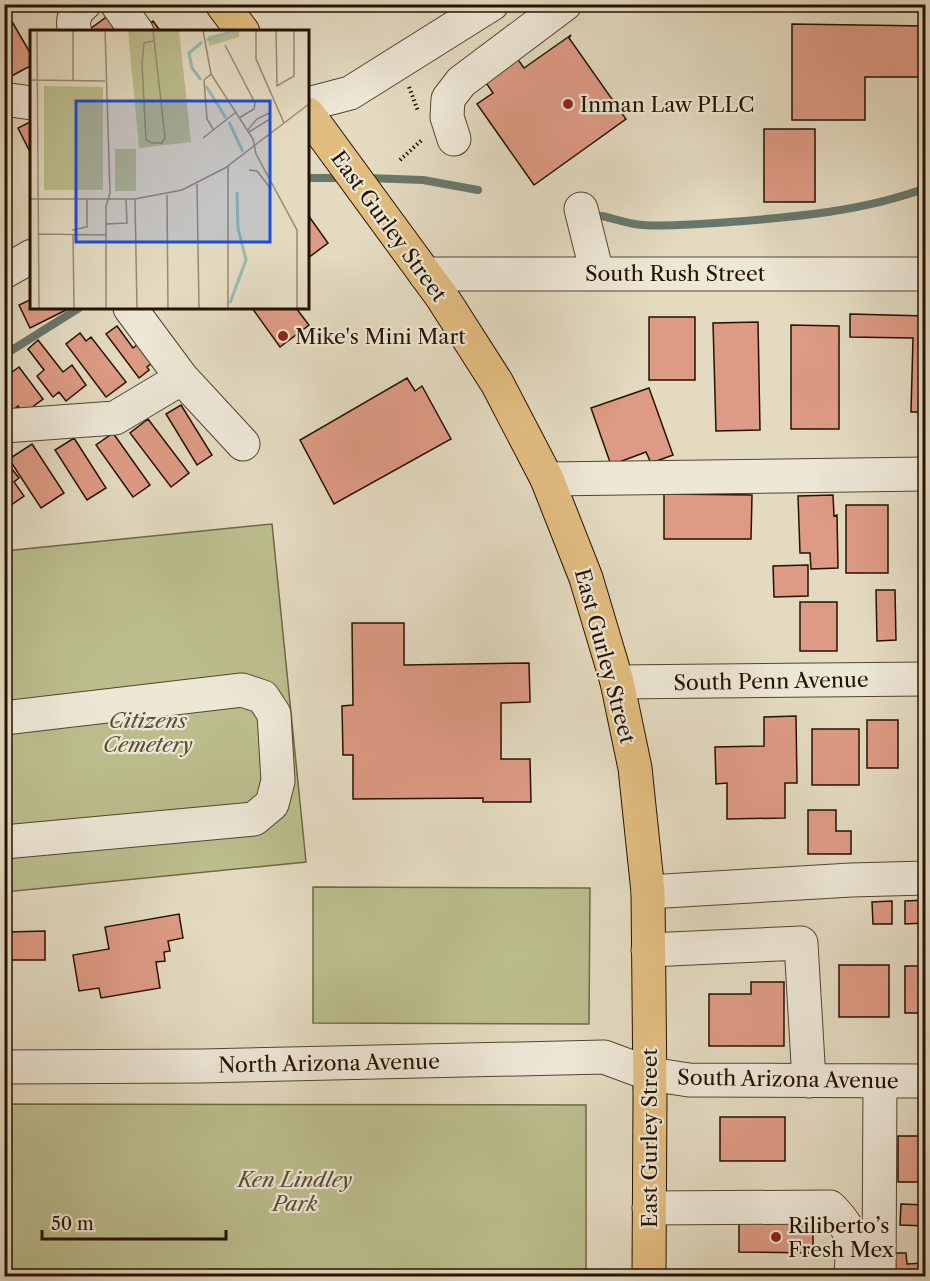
<svg xmlns="http://www.w3.org/2000/svg" width="930" height="1281" font-family="'Libre Caslon Text',serif">
	<style>
		.green { fill: #bbbd8d; stroke: #706846; stroke-width: 1.5 }
		.lines { fill: none; stroke-linecap: round; stroke-linejoin: round }
		.stream { stroke: #68776b; stroke-width: 8 }
		.building { fill: #dd9a84; stroke: #251200; stroke-width: 1.5 }
		.minor-casing { stroke: #544430; stroke-width: 35 }
		.major-casing { stroke: #251200; stroke-width: 35 }
		.path { stroke: #251200; stroke-width: 4; stroke-dasharray: 1.5 3; stroke-linecap: butt }
		.minor { stroke: #ede7d6; stroke-width: 33 }
		.major { stroke: #e2bd80; stroke-width: 33 }
		.poi-dot { fill: #8f2418; stroke: #ede7d6; stroke-width: 2 }
		.labels { text-anchor: middle; dominant-baseline: central; stroke-width: 4.5; stroke-linejoin: round; paint-order: stroke }
		.poi-label { font-size: 21px; fill: #251200; stroke: #ede7d6; text-anchor: start }
		.street-label { font-size: 21px; fill: #251200; stroke: #ede7d6 }
		.park-label { font-size: 21px; font-style: italic; fill: #5a4e31; stroke: #ede7d6 }
		.inset-river { fill: none; stroke: #95bbb3; stroke-width: 3 }
		.inset-road { fill: none; stroke: #978a73; stroke-width: 1.5 }
		.view { fill: #1d4ed8; fill-opacity: 0.15; stroke: #1d4ed8; stroke-width: 3 }
		.inset-edge { fill: none; stroke: #251200; stroke-width: 3 }
	</style>
	<rect width="100%" height="100%" fill="#e3dac0"/>
	<filter id="stains"><feTurbulence type="fractalNoise" baseFrequency=".00333" numOctaves="4"/><feColorMatrix values="0 0 0 0 .2 0 0 0 0 .09 0 0 0 0 .02 0 0 0 .5 -.17"/></filter>
	<radialGradient id="worn" r=".72"><stop offset=".6" stop-color="#630" stop-opacity="0"/><stop offset="1" stop-color="#630" stop-opacity=".3"/></radialGradient>
	<path class="green" d="M272 524 306 862 5 892V551Z
		M313 887 590 888 589 1024 313 1023Z
		M5 1104 586 1105V1276H5Z"/>
	<g class="lines">
		<path class="stream" d="M308 178H343
			M367 178 423 180 478 190
			M602 216C615 219 629 224 643 225 672 227 701 224 730 222 796 217 864 211 926 188
			M4 355 79 308"/>
	</g>
	<path class="building" d="M113 12 127 32H86Z
		M7 13 32 56V65L8 78 4 72V15Z
		M153 21 161 32H139Z
		M792 24 926 26V77H865V120H792Z
		M571 35 569 38 626 119 534 185 477 104 493 93 474 65 506 43 524 68Z
		M32 121V156L18 128Z
		M764 129H815V202H764Z
		M308 215 328 243 308 258Z
		M32 299V308H70L30 328 19 305Z
		M252 308H296L309 325 280 347Z
		M850 314 926 316V412H911L913 338 850 337Z
		M649 317H695V380H649Z
		M758 322 760 430 716 431 713 323Z
		M791 325 839 326V429H791Z
		M117 326 133 348 142 341 156 360 147 367 149 370 139 378 106 334Z
		M80 333 86 341 91 337 126 382 106 397 66 344Z
		M38 340 63 372 72 365 86 385 66 401 59 392 53 397 37 376 44 370 28 349Z
		M4 361 12 372 19 367 43 399 23 414 18 406 12 411 4 402Z
		M407 378 415 391 422 386 451 439 334 504 300 440Z
		M649 388 673 455 651 463 646 452 611 465 591 408Z
		M181 405 212 455 197 465 166 414Z
		M148 419 189 473 171 487 130 433Z
		M113 433 150 485 133 497 96 445Z
		M74 438 106 488 87 500 55 450Z
		M32 444 64 493 41 508 9 459Z
		M4 459 19 478 14 482 24 496 11 505 4 497Z
		M664 494 752 495 751 539H664Z
		M833 495 834 516 837 515 838 568 811 569 810 553H800L798 496Z
		M846 505H888V573H846Z
		M808 565V596L774 597 773 566Z
		M876 590H895L896 640 877 641Z
		M800 602H837V651H800Z
		M352 623H404V665L529 663 530 702 501 703V759H530L531 802H483V798L353 799V755H343L342 706 353 705Z
		M796 716 797 783H785V818L727 819V783L716 784 715 747 764 746V717Z
		M867 720H898V768H867Z
		M812 729H859V785H812Z
		M808 810H836V831H851V854H808Z
		M926 900V923L905 924V901Z
		M892 901V924H873L872 902Z
		M179 914 183 938 168 941 170 951 164 952 165 961 156 962 160 988 101 998 99 988 79 991 73 955 109 949 105 927Z
		M45 931V960H8V932Z
		M839 965H889V1017H839Z
		M905 966H926V1013H905Z
		M751 982H784V1046H709V994H751Z
		M720 1117H785V1161H720Z
		M898 1136H926V1182H898Z
		M901 1204 926 1205V1226L900 1225Z
		M813 1218V1253L739 1252V1223Z
		M895 1253H906L907 1264 924 1263V1276H896Z"/>
	<g class="lines">
		<g class="minor-casing">
			<path id="minor" d="M117 4 137 32
				M75 32C71 21 75 11 84 4
				M4 101 10 100 32 103
				M308 104 350 93 492 4
				M454 139 447 117 448 99 461 82 565 4
				M581 209 597 273
				M4 272 32 256
				M425 274H926
				M130 308 182 378 243 444
				M4 426 115 418 182 378
				M547 479 926 474
				M617 682 926 679
				M4 718 242 690 263 697 274 714 278 781 272 804 254 819 4 842
				M648 892 851 880 926 878
				M648 950 801 943 809 1081
				M4 1067 201 1066 604 1057 650 1074 689 1080 926 1081
				M649 1208 830 1207C856 1233 853 1241 851 1276
				M879 1276 880 1081"/>
		</g>
		<g class="major-casing">
			<path id="major" d="M222 4 243 32
				M308 114 442 297 497 383 547 479 586 578 617 682 635 768 648 892 650 1095 649 1276"/>
		</g>
		<path class="path" d="M409 87 418 111
			M400 160 423 139"/>
		<use href="#minor" class="minor"/>
		<use href="#major" class="major"/>
	</g>
	<g class="poi-dot">
		<circle cx="568" cy="104" r="6"/>
		<circle cx="283" cy="336" r="6"/>
		<circle cx="776" cy="1237" r="6"/>
	</g>
	<g class="labels">
		<g class="poi-label">
			<text x="580" y="104">Inman Law PLLC</text>
			<text x="295" y="336">Mike's Mini Mart</text>
			<text x="788" y="1225">Riliberto’s<tspan x="788" dy="24">Fresh Mex</tspan></text>
		</g>
		<g class="street-label">
			<text transform="translate(389 226) rotate(54)">East Gurley Street</text>
			<text x="675" y="273">South Rush Street</text>
			<text transform="translate(605 656) rotate(75)">East Gurley Street</text>
			<text transform="translate(771 681) rotate(-1)">South Penn Avenue</text>
			<text transform="translate(329 1063) rotate(-1)">North Arizona Avenue</text>
			<text transform="translate(788 1079) rotate(1)">South Arizona Avenue</text>
			<text transform="translate(649 1138) rotate(-90)">East Gurley Street</text>
		</g>
		<g class="park-label">
			<text x="148" y="720">Citizens<tspan x="148" dy="24">Cemetery</tspan></text>
			<text x="295" y="1179">Ken Lindley<tspan x="295" dy="24">Park</tspan></text>
		</g>
	</g>
	<g transform="translate(30 30)">
		<rect width="279" height="279" fill="#e3dac0"/>
		<path d="M98 0H149L161 112 109 118ZM209 0V7L179 16 178 6ZM14 56 73 57V160H14ZM85 119H106V161H85Z" fill="#bbbd8d"/>
		<path class="inset-river" d="M177 10 205 0M171 50 162 38 159 23 172 12M176 56 196 88M199 92 213 122M200 273 216 230 208 198 207 162"/>
		<path class="inset-road" d="M7 0 9 279M75 0 80 163 76 176V279M123 0 135 108 132 113H122L116 110 112 34 114 13 124 11M173 0 181 44 223 109 226 124 267 200V279M226 0V29L254 93M246 0 247 56 264 46V0M195 15 225 73 224 79 209 88M181 44 174 50 177 89 183 99M0 50 75 51M43 50V0M217 101 227 89 239 83 240 89 219 102M173 108 205 83M219 140 227 141 241 159M167 154 169 279M137 165 138 279M0 169H105L152 160 195 138 279 74M105 169 107 279M76 194 97 193 96 169M42 200 57 197V170M9 204 76 205M43 204 44 279M198 279V136"/>
		<path class="view" d="M46 71H240V212H46Z"/>
		<rect width="279" height="279" class="inset-edge"/>
	</g>
	<rect width="930" height="1281" fill="none" stroke="#e3dac0" stroke-width="24"/>
	<rect x="6" y="6" width="918" height="1269" fill="none" stroke="#251200" stroke-width="3"/>
	<rect x="12" y="12" width="906" height="1257" fill="none" stroke="#251200" stroke-width="1.5"/>
	<path d="M42 1230v9h184v-9" fill="none" stroke="#251200" stroke-width="3"/>
	<text x="51" y="1230" font-size="18" fill="#251200" stroke="#ede7d6" stroke-width="4.5" paint-order="stroke">50 m</text>
	<rect width="100%" height="100%" filter="url(#stains)"/>
	<rect width="100%" height="100%" fill="url(#worn)"/>
</svg>
